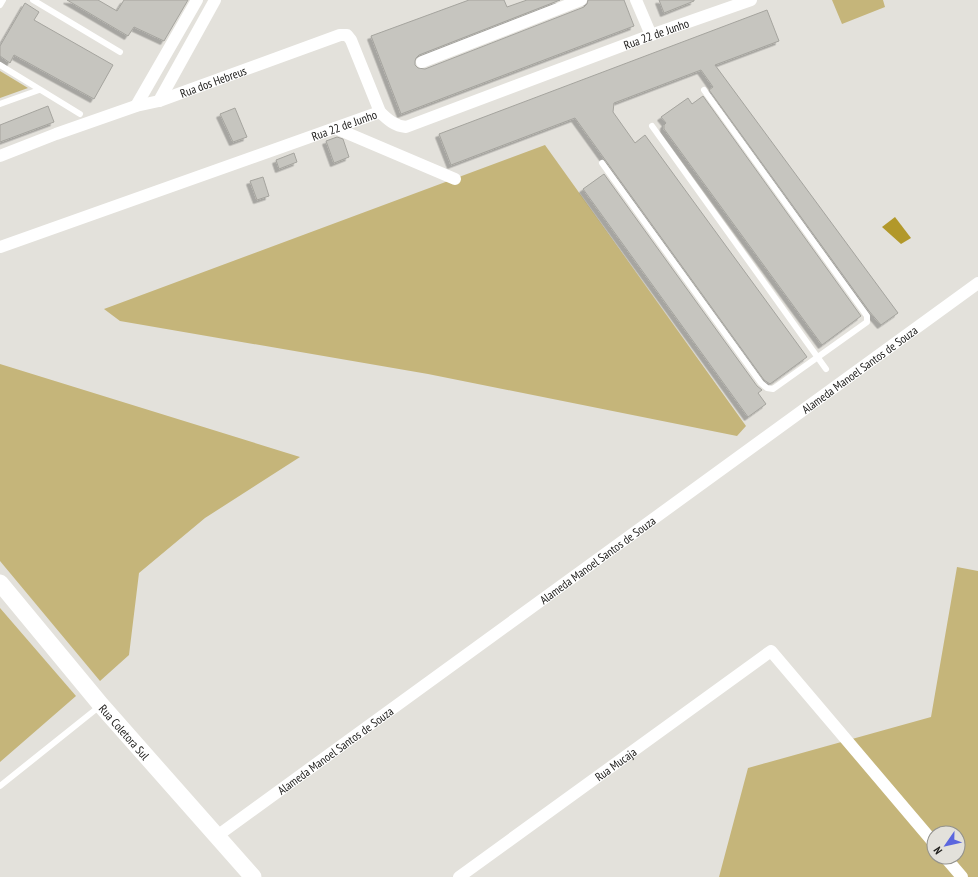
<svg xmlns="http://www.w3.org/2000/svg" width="978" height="877" font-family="'PT Sans Narrow',sans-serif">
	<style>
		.green { fill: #c5b57a; fill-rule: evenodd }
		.water { fill: #b2982a }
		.building { fill: #c6c5bf; stroke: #a5a49e; filter: url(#shadow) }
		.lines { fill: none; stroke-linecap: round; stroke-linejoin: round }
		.lane { stroke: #fff; stroke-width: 6 }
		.street { stroke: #fff; stroke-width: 12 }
		.secondary { stroke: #fff; stroke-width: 17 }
		.labels { text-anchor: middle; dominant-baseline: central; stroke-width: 3.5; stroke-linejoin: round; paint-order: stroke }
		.street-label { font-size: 12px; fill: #1c1b19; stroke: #e3e1db }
	</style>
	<defs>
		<filter id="shadow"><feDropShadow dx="-3.5" dy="3.5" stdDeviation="0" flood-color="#0004"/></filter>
	</defs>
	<rect width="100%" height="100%" fill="#e3e1db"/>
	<path class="green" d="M832 0H883L885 7 842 24Z
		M0 71 28 88 0 98Z
		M545 145 746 426 737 436 428 374 120 321 104 309Z
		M0 364 300 457 205 518 139 573 129 655 100 681 0 561Z
		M957 567 978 571V877H719L748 768 931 717ZM934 833H958V857H934Z
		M0 608 76 696 0 762Z"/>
	<path class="water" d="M895 217 911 238 901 244 882 227Z"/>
	<path class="building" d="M67 0H98L117 11 124 0H188L164 41 134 27 128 36Z
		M469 0H504L507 7 527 0H560L419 55 416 58 415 61V65L418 68 425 69 584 7 587 4 588 0H624L634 26 401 114 371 36Z
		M659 0H694V1L664 13Z
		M25 3 39 12 34 20 113 65 94 99 14 55 10 63 0 56V46Z
		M767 10 779 41 715 65 898 313 881 325 869 311 709 90 713 87 701 70 614 103 613 112 635 143 645 135 807 357 770 384 764 380 575 118 451 165 439 134Z
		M703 96 861 316 822 345 664 129V125L666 123 661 117 688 98 692 104Z
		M48 106 54 122 0 142V125Z
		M235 108 247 137 233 142 220 114Z
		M337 137 343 139 349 157 334 163 326 141Z
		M294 153 297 162 279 169 276 160Z
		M604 174 757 386 762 390 758 393 766 404 748 417 583 189Z
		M263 177 269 196 257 200 250 181Z"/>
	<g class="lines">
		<path class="lane" d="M33 0 120 52
			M0 5 3 0
			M0 65 80 114
			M0 104 39 90
			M652 126 826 369
			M602 163 761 383 767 388 773 389 867 322V316L704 90
			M0 786 100 706"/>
		<g class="street">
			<path d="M636 0 651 35"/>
			<path d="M422 62 581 0"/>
			<path d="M159 101 215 0"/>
			<path d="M136 106 197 0"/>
			<path d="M335 128 455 179"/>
			<path id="s1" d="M0 156 56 134 136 106 159 101 340 35H347L351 40 380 112"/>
			<path id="s2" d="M0 247 380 112C388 120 395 126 406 127L651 35 751 0"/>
			<path id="s3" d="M217 836 978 283"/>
			<path d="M945 857 962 877"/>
			<path id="s4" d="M459 877 771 651 934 843"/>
		</g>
		<path class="secondary" id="s5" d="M0 583 101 705 253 877"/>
	</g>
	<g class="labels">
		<g class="street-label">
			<text stroke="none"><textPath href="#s2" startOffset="701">Rua 22 de Junho</textPath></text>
			<text stroke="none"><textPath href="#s1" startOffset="226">Rua dos Hebreus</textPath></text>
			<text stroke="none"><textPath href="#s2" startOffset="365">Rua 22 de Junho</textPath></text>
			<text stroke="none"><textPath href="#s3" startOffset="794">Alameda Manoel Santos de Souza</textPath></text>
			<text stroke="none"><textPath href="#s3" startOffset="470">Alameda Manoel Santos de Souza</textPath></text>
			<text stroke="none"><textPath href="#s5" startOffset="194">Rua Coletora Sul</textPath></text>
			<text stroke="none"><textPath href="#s3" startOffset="146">Alameda Manoel Santos de Souza</textPath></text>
			<text stroke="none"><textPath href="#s4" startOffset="193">Rua Mucaja</textPath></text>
		</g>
	</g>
	<g transform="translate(946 845) rotate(236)"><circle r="19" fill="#e3e1db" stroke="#93928d"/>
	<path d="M0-3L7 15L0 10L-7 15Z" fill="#5b66de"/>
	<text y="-6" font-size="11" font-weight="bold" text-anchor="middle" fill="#1c1b19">N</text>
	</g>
</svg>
